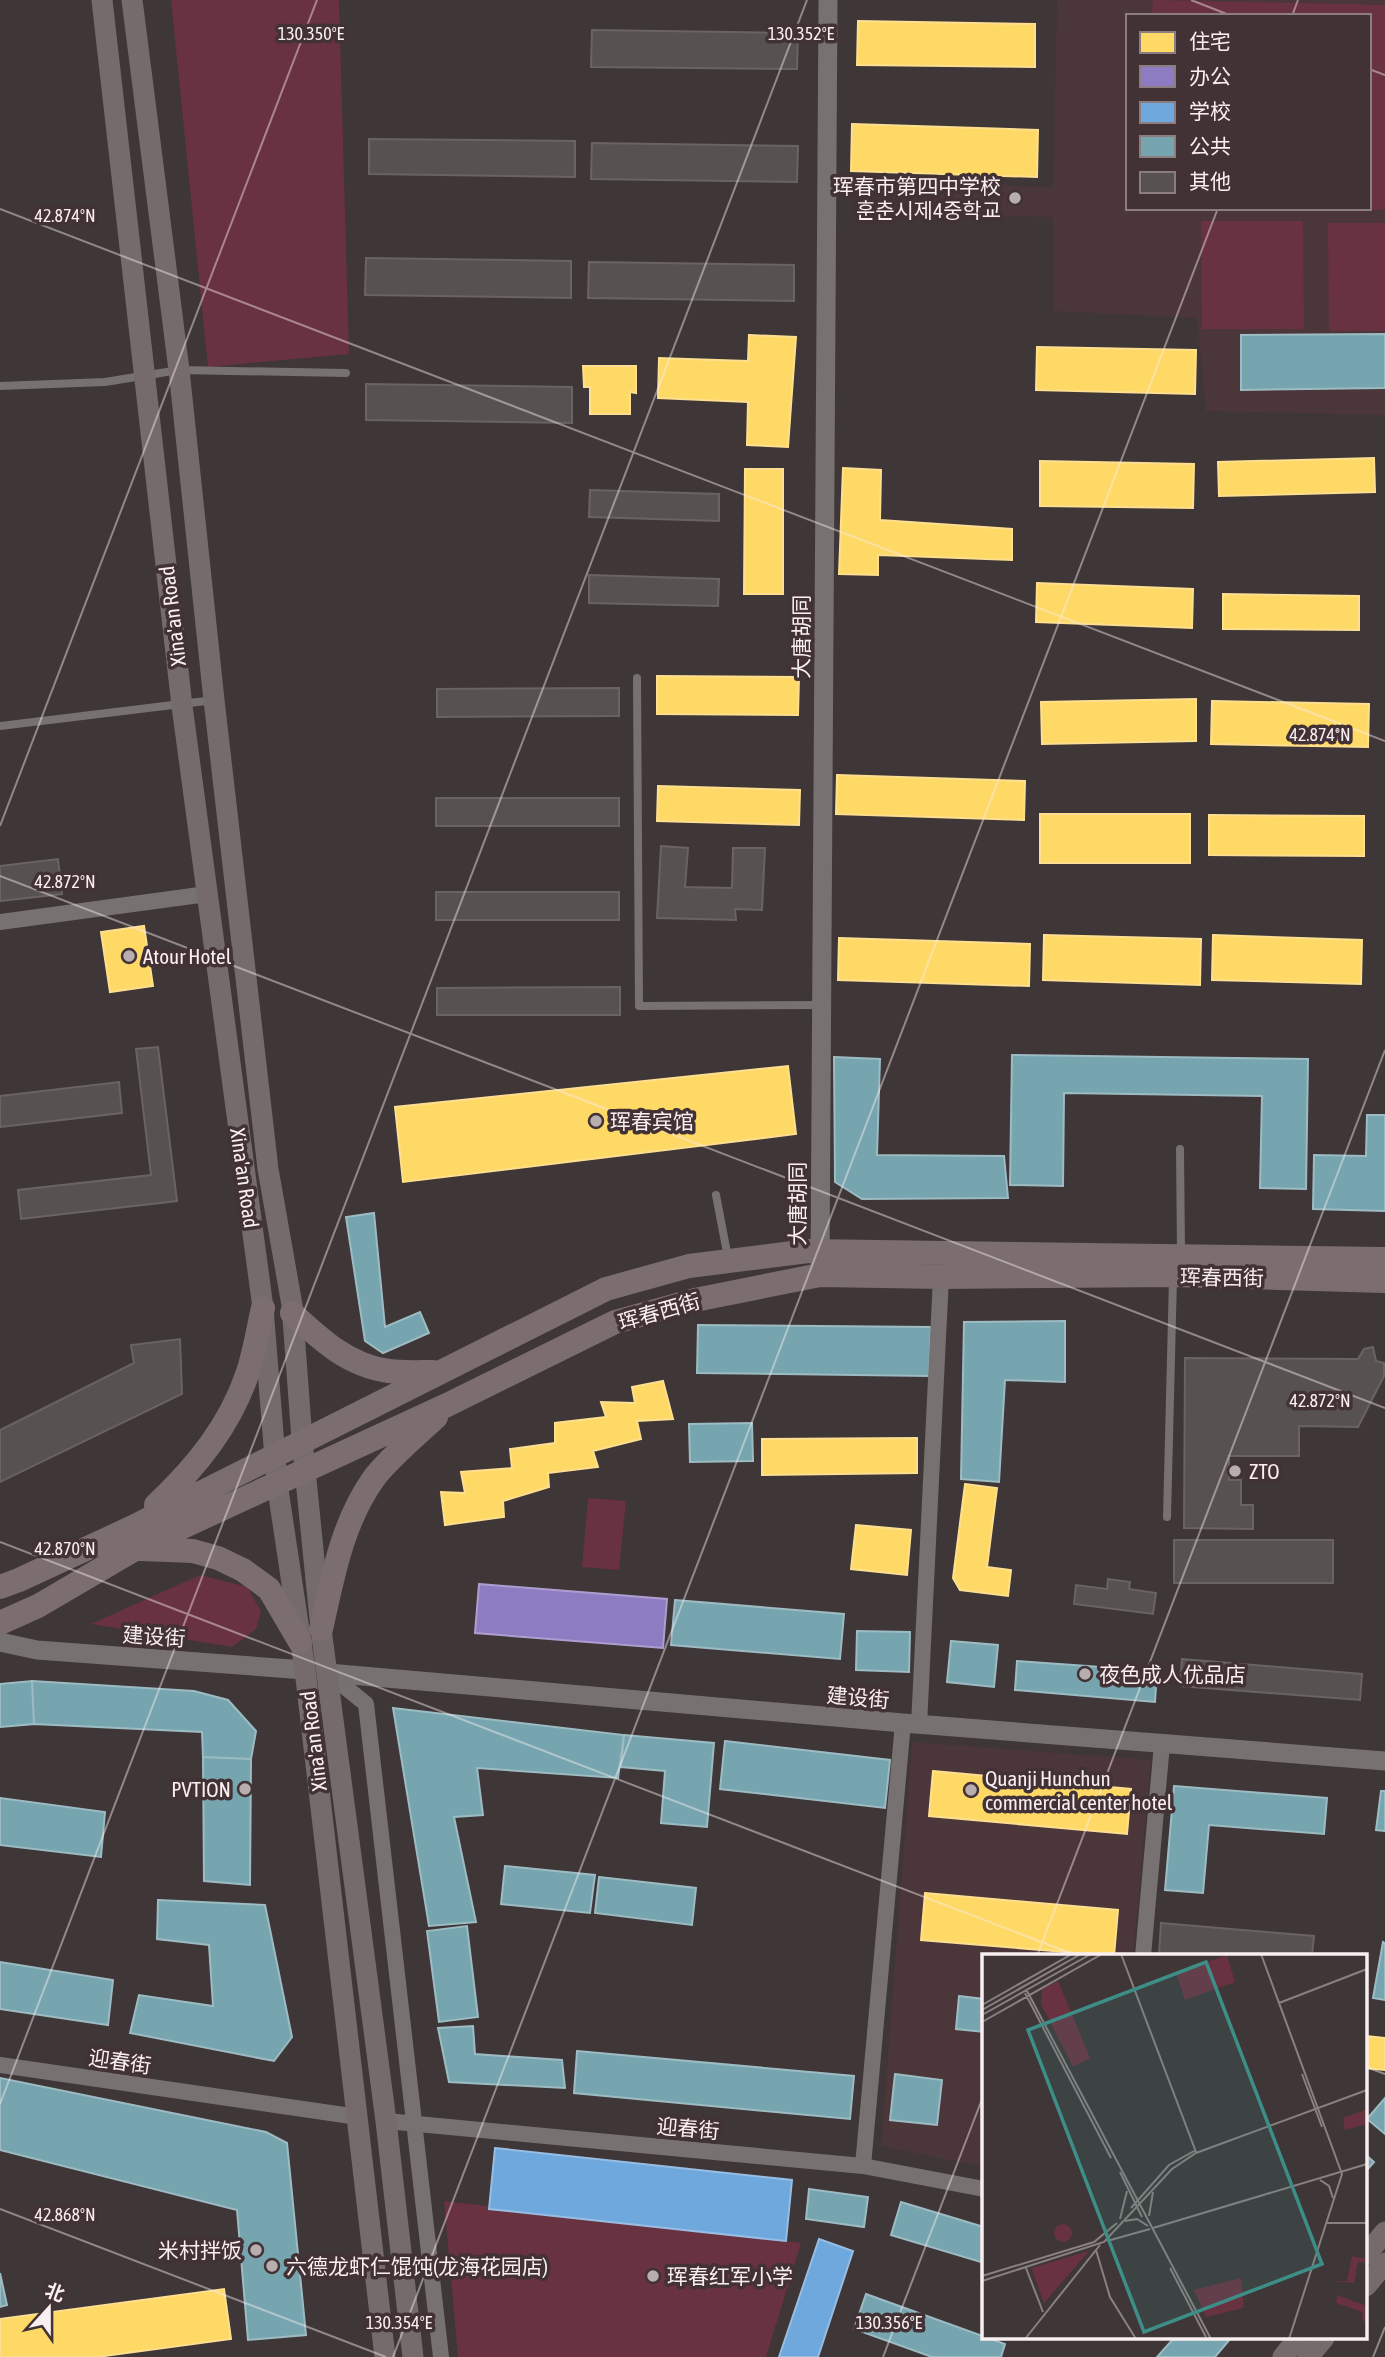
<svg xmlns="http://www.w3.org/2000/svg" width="1385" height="2357" font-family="'Asap Condensed','Noto Sans SC','Noto Sans KR',sans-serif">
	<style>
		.built { fill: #4b363a; fill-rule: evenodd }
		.green { fill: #693240 }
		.homes { fill: #ffd966; stroke: #fddf8f; stroke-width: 2 }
		.offices { fill: #8e7cc3; stroke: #ae9ed0; stroke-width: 2 }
		.schools { fill: #6fa8dc; stroke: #98bde2; stroke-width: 2 }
		.public { fill: #76a5af; stroke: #9dbbc2; stroke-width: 2 }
		.building { fill: #585152; stroke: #6a6364; stroke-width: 2 }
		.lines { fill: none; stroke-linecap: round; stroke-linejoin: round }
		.service { stroke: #777172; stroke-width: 8 }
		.minor { stroke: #777172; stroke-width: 16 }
		.tertiary { stroke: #777172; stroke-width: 19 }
		.secondary { stroke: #756b6d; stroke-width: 21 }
		.primary { stroke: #7b6d70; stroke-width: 24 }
		.ticks { fill: none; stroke: #f9eef0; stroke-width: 2; stroke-opacity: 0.45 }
		.poi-dot { fill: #b8aeaf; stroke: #423235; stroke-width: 2.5 }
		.labels { text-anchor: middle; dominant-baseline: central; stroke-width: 7; stroke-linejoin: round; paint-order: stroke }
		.poi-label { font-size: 21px; fill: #f9eef0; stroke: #423235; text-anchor: start }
		.street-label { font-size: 21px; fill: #f9eef0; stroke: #423235 }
		.inset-road { fill: none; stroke: #898081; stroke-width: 2 }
		.view { fill: #3e8e88; fill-opacity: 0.15; stroke: #3e8e88; stroke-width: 3.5 }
		.inset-edge { fill: none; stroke: #f9eef0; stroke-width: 3.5 }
		.ticks-label { font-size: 18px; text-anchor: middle; fill: #f9eef0; stroke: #423235; stroke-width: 7; stroke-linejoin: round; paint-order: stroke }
	</style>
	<rect width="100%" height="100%" fill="#3e3637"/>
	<path class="built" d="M1057 0H1385V415L1206 411 1197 318 1053 311V217L902 214 901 183 1053 187ZM1128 16H1369V208H1128Z
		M912 1742 1151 1760 1133 1956H984V2167L881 2146Z"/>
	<path class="green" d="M171 0H339L349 354 208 367Z
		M1153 0 1385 5V210L1324 208H1369V16H1152Z
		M1201 221H1303L1304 329H1202Z
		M1328 223H1385V331H1329Z
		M588 1498 626 1501 619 1570 582 1567Z
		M200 1575 247 1587 261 1611 256 1629 232 1647 91 1624Z
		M444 2201 801 2243 766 2357H458Z"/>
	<path class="homes" d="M858 21 1035 24V67L857 65Z
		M852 124 1038 130 1037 177 851 171Z
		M749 335 796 337 788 447 747 445 748 402 658 398 659 358 748 361Z
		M1037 347 1196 350 1195 394 1036 390Z
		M583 366H636V393L630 392V414H590V387H584Z
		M1374 458 1375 492 1219 496 1218 462Z
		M1040 461 1194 464 1193 508 1040 506Z
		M843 468 881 470 880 520 1012 529V560L878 555V575L839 574Z
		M745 469H783V594H744Z
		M1037 583 1193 589 1192 628 1036 622Z
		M1223 594 1359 596V630L1223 629Z
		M657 676 799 677 798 715 657 714Z
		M1196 699V741L1042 744 1041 702Z
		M1212 701 1369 704 1368 747 1211 744Z
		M837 775 1025 781 1024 820 836 814Z
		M658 786 800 790 799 825 657 821Z
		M1040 814H1190V863H1040Z
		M1209 815 1364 816V856L1209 855Z
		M144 926 153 986 110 992 101 932Z
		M1044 935 1201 939 1200 985 1043 980Z
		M1213 935 1362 940 1361 984 1212 980Z
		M839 938 1030 944 1029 986 838 980Z
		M788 1066 796 1134 403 1182 395 1107Z
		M663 1381 673 1419 637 1421 641 1439 593 1451 598 1467 548 1473 549 1487 503 1501 504 1517 445 1525 441 1492 465 1493 461 1472 512 1468 510 1449 555 1443V1423L606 1417 601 1402 635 1403 632 1387Z
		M917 1438V1473L762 1475V1439Z
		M965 1484 997 1488 987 1567 1011 1570 1008 1596 960 1590 953 1578Z
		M856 1525 911 1530 907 1575 851 1569Z
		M933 1771 1131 1789 1127 1834 929 1816Z
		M925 1893 1118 1910 1114 1956 921 1940Z
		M1366 2036 1385 2038V2070L1366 2068Z
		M224 2289 231 2339 97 2357H0V2319Z"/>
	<path class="offices" d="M479 1584 667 1599 663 1648 475 1633Z"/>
	<path class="schools" d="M495 2148 792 2180 786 2241 489 2209Z
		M819 2239 853 2251 818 2357H779Z"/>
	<path class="public" d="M1385 334V388L1241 390V335Z
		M1012 1055 1308 1059 1306 1189 1260 1188 1262 1096 1064 1093 1063 1186 1010 1185Z
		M834 1057 880 1059 877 1155 1004 1156 1008 1198 862 1199 835 1182Z
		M1367 1115H1385V1211L1313 1209 1314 1155 1366 1156Z
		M374 1213 385 1327 420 1312 429 1333 383 1353 365 1341 346 1217Z
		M1065 1321V1382L1005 1380 999 1482 961 1479 964 1322Z
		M698 1325 931 1327 929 1376 697 1373Z
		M752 1423 753 1461 690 1462 689 1424Z
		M675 1600 844 1614 840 1659 671 1645Z
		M857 1631 910 1632 909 1672 856 1670Z
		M951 1641 998 1645 994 1687 947 1682Z
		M1017 1661 1157 1671 1155 1702 1015 1690Z
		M32 1681 34 1724 0 1727V1684Z
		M32 1681 194 1691 228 1700 256 1731 251 1759 203 1757 202 1732 34 1724Z
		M393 1708 624 1735 618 1778 477 1768 483 1815 454 1817 476 1922 429 1926Z
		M624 1735 714 1743 707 1827 661 1823 665 1771 621 1767Z
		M725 1741 890 1760 885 1808 720 1789Z
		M203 1757 251 1759 250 1885 204 1881Z
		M1174 1786 1327 1798 1324 1834 1209 1825 1203 1893 1165 1890Z
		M1381 1791H1385V1831L1376 1830Z
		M0 1798 105 1812 101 1857 0 1845Z
		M505 1866 595 1875 590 1913 501 1904Z
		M599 1877 696 1888 692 1925 595 1913Z
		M158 1900 265 1905 292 2037 274 2061 130 2033 139 1995 213 2006 209 1945 157 1939Z
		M467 1926 478 2017 439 2022 427 1931Z
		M1383 1942 1385 1943V2000L1373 1998Z
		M0 1962 113 1980 108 2025 0 2009Z
		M959 1996 984 1999V2032L956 2029Z
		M473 2026 475 2054 562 2060 565 2088 449 2082 438 2028Z
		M577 2051 854 2076 850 2119 574 2093Z
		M895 2074 942 2080 937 2125 890 2120Z
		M0 2078 266 2132 287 2143 306 2335 248 2340 237 2210 0 2150Z
		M1385 2098V2134L1367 2119Z
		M1366 2155 1374 2162 1366 2171Z
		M809 2189 868 2197 864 2227 806 2219Z
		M901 2202 984 2227V2263L891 2235Z
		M0 2273 7 2305 0 2307Z
		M866 2294 1005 2344 1001 2357H932L854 2329Z
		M1174 2338H1231L1215 2357H1157Z"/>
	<path class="building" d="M592 30 798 33 797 69 591 67Z
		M369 139 575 141V177L369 174Z
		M592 143 798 146 797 182 591 179Z
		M366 258 571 261V298L365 295Z
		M589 262 794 265V301L588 298Z
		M366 384 572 387V423L366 420Z
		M590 490 719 494V521L589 517Z
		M589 575 719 579 718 606 589 603Z
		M619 688V716L437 717V689Z
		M436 798H619V826H436Z
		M661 846 688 848 685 887 732 888 733 848H765L762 910 735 909 736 920 657 918Z
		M58 859 62 894 0 901V866Z
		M436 892H619V920H436Z
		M620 987V1015H437V988Z
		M158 1047 177 1201 21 1219 18 1190 151 1175 136 1049Z
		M119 1082 122 1113 0 1127V1096Z
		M180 1339 182 1394 0 1482V1430L134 1363 131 1345Z
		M1373 1347 1376 1361 1384 1363V1376L1358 1427 1299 1426V1456H1229V1480H1241V1505H1253V1529L1184 1528 1185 1358 1358 1359 1364 1349Z
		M1174 1540H1333V1583H1174Z
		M1108 1579 1130 1582 1129 1589 1156 1593 1153 1614 1074 1604 1076 1585 1107 1589Z
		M1182 1659 1362 1674 1360 1700 1180 1686Z
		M1161 1923 1314 1936 1312 1956 1159 1955Z"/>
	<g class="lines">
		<path class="service" d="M0 386 105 382 179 370 346 373
			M637 678 639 1006 821 1005
			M0 726 214 700
			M1180 1149 1181 1253
			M716 1195 728 1258
			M1167 1517 1173 1278"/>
		<path class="minor" d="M0 922 207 894
			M328 1673 366 1704 441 2357
			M919 1725 941 1277
			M1143 1956 1162 1744
			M0 2065 358 2117
			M386 2121 863 2166 984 2189
			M863 2166 903 1723"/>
		<path class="tertiary" d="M820 1262 828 0
			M0 1642 37 1650 305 1670
			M328 1673 903 1723 1385 1761"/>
		<path class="secondary" d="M102 0 182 706 263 1308 277 1483 305 1670 385 2357
			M132 0 179 370 214 700 268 1169 292 1305 302 1440 321 1629 386 2121 413 2357
			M1366 2255 1385 2232
			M1366 2286 1385 2263
			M1283 2357 1298 2338
			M1308 2357 1324 2338"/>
		<path class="primary" d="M292 1313C321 1340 349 1366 389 1371 404 1373 419 1372 433 1372
			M156 1505C196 1467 230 1426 248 1372 255 1351 258 1329 263 1308
			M141 1549 193 1551 218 1558 243 1570 269 1589 300 1642
			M0 1587 19 1580 133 1527 606 1289 689 1266 808 1251 1385 1259
			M0 1623 38 1606 137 1548 447 1405 615 1322 695 1300 820 1275 941 1277 1173 1275 1385 1281
			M321 1629C333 1576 342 1523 374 1478 389 1458 417 1435 436 1417"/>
	</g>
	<path class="ticks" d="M1191 0 1232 16M1292 16 1298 0M1369 69 1385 75M0 209 1385 741M0 826 317 0M0 876 1385 1408M0 1542 1078 1956M1037 1956 1385 1050M1366 2067 1385 2074M0 2104 807 0M0 2209 386 2357M393 2357 1218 208M883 2357 984 2094M1373 2357 1385 2327"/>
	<g class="poi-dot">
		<circle cx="1015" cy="198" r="7"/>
		<circle cx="129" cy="956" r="7"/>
		<circle cx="596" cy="1121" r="7"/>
		<circle cx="1235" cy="1471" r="7"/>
		<circle cx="1085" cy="1674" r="7"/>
		<circle cx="245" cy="1789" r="7"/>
		<circle cx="971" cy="1790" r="7"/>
		<circle cx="256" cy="2250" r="7"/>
		<circle cx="272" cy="2266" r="7"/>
		<circle cx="653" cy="2276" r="7"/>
	</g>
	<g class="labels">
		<g class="poi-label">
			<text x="1001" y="186" text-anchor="end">珲春市第四中学校<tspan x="1001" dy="24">훈춘시제4중학교</tspan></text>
			<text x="143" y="956">Atour Hotel</text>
			<text x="610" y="1121">珲春宾馆</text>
			<text x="1249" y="1471">ZTO</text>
			<text x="1099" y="1674">夜色成人优品店</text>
			<text x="985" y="1778">Quanji Hunchun<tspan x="985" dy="24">commercial center hotel</tspan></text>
			<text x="231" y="1789" text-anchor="end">PVTION</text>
			<text x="242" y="2250" text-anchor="end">米村拌饭</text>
			<text x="286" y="2266">六德龙虾仁馄饨(龙海花园店)</text>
			<text x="667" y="2276">珲春红军小学</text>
		</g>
		<g class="street-label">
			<text transform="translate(172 616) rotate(-97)">Xina'an Road</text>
			<text transform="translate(801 637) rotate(-90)">大唐胡同</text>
			<text transform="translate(245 1178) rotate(82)">Xina'an Road</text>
			<text transform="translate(797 1204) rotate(-90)">大唐胡同</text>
			<text transform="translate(1222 1277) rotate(1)">珲春西街</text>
			<text transform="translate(659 1311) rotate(-16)">珲春西街</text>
			<text transform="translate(154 1636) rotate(4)">建设街</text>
			<text transform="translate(858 1697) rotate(5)">建设街</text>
			<text transform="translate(313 1741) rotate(-97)">Xina'an Road</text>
			<text transform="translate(120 2061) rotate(8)">迎春街</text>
			<text transform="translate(688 2128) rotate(5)">迎春街</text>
		</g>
	</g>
	<g transform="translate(982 1954)">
		<rect width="385" height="385" fill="#3e3637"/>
		<path d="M245 1 253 28 203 46 194 19ZM76 27 108 104 91 113 59 50 60 35ZM383 156 385 170 363 176 361 164ZM72 279a9 9 0 1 1 18 0a9 9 0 1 1-18 0ZM107 297 62 349 49 314ZM370 302 385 305V309L376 308 372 329 349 327H365ZM259 324 262 354 224 363 212 336ZM355 341 385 352V367H381L380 358 354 349Z" fill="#693240"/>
		<path class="inset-road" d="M139 0 214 198M279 0 360 220 307 385M44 35 229 385M43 39 129 204M297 49 385 15M0 51 90 0M0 56 99 0M0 61 109 0M0 68 120 0M320 120 340 173M138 218 160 263M338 226 347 232 351 244M149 254 187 211 214 196M167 262 171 238M138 265 145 237M143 267 155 265 166 272M345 269H385M171 274 385 210M125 287 168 275M114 296 128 343 154 385M44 314 61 358M188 314 224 383M0 322 112 288 135 269M0 327 122 288 190 215 214 199 385 136M43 385 118 291M276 385H306"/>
		<path class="view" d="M224 8 340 310 162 378 46 76Z"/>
		<rect width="385" height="385" class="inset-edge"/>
	</g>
	<g class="ticks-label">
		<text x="311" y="40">130.350°E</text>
		<text x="801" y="40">130.352°E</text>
		<text x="65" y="222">42.874°N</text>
		<text x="1320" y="741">42.874°N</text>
		<text x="65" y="888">42.872°N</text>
		<text x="1320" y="1407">42.872°N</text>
		<text x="65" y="1555">42.870°N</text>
		<text x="65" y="2221">42.868°N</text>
		<text x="399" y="2329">130.354°E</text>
		<text x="889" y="2329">130.356°E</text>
	</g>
	<rect x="1126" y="14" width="245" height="196" fill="#423235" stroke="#8b7d80" stroke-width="2"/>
	<rect x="1140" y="32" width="35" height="21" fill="#ffd966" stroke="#8b7d80" stroke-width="2"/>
	<text x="1189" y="49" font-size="21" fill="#f9eef0">住宅</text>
	<rect x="1140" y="66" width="35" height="21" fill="#8e7cc3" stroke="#8b7d80" stroke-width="2"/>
	<text x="1189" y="84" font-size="21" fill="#f9eef0">办公</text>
	<rect x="1140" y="102" width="35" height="21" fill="#6fa8dc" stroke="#8b7d80" stroke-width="2"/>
	<text x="1189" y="119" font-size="21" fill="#f9eef0">学校</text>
	<rect x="1140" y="136" width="35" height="21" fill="#76a5af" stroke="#8b7d80" stroke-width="2"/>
	<text x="1189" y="154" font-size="21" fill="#f9eef0">公共</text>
	<rect x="1140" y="172" width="35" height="21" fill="#585152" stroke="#8b7d80" stroke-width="2"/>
	<text x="1189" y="189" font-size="21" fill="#f9eef0">其他</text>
	<g transform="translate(49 2308) rotate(21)" stroke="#423235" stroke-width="5" paint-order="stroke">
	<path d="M0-5L12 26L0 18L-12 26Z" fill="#f9eef0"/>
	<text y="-10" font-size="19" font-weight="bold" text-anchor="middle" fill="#f9eef0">北</text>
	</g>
</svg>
